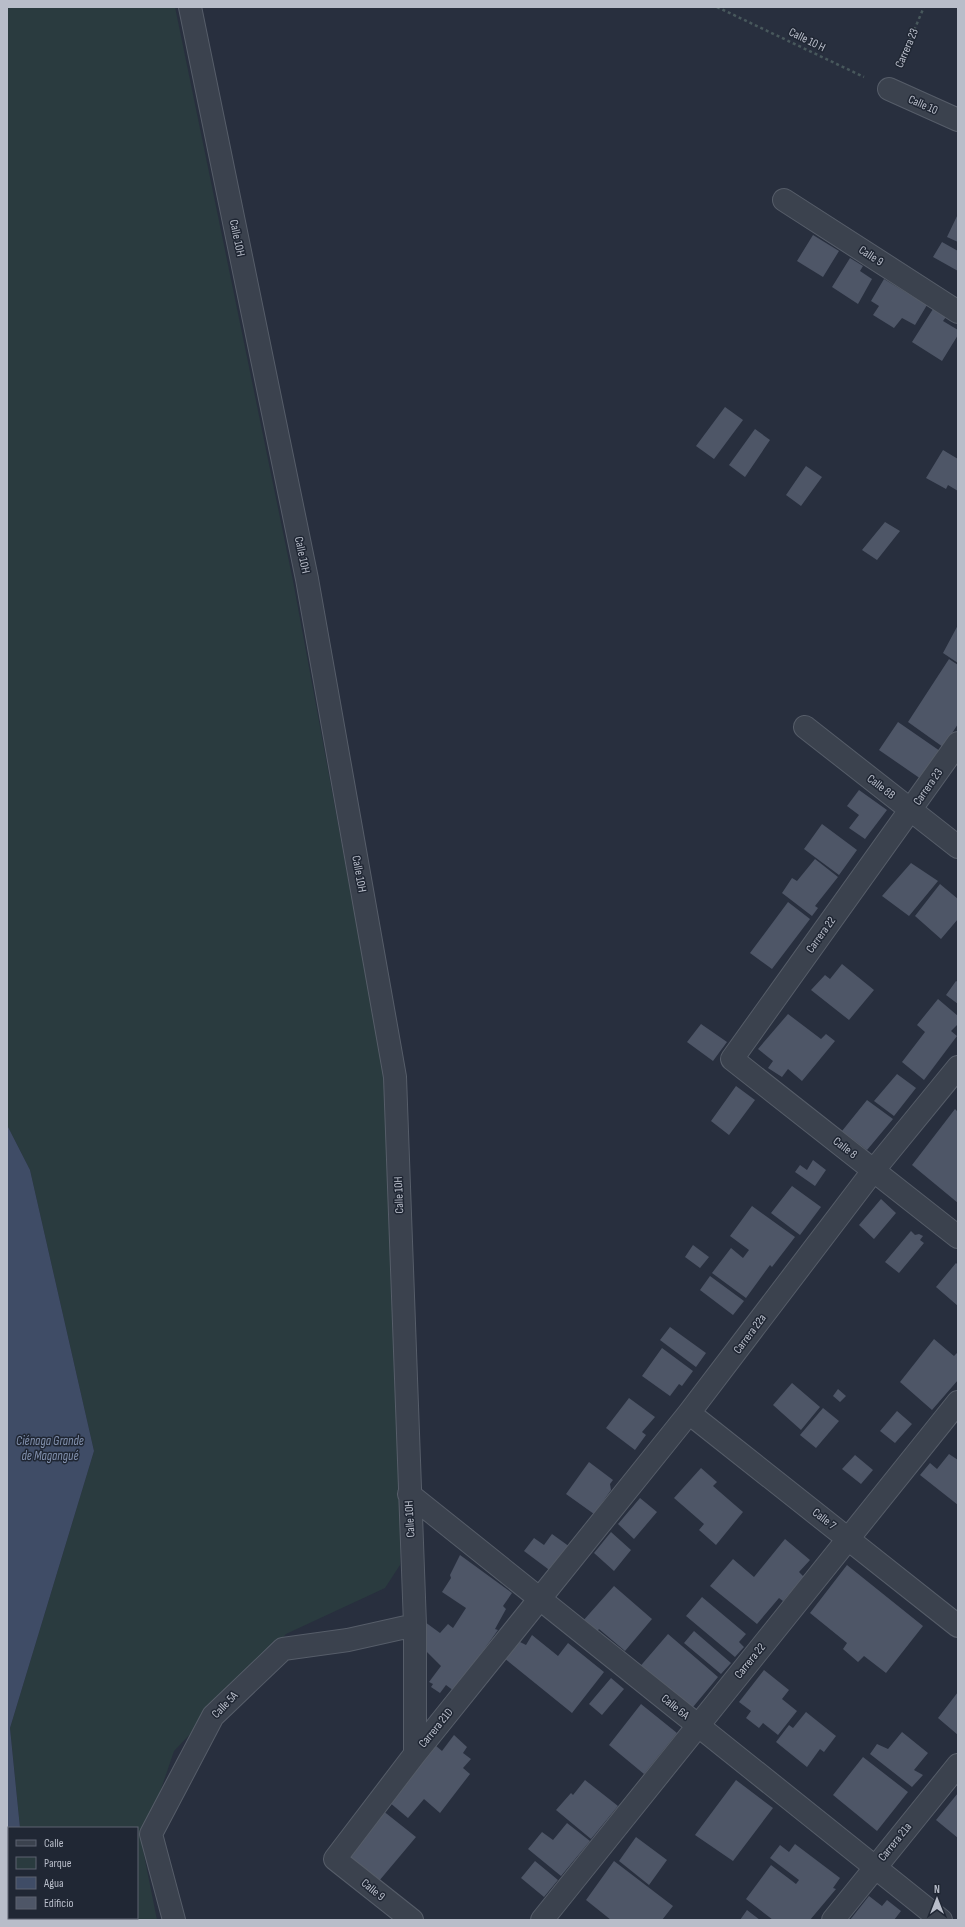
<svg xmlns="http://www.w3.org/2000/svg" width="965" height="1927" font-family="'Sofia Sans Condensed',sans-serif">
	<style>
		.green { fill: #2a3b3f }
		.water { fill: #3f4c66 }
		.building { fill: #4e5667 }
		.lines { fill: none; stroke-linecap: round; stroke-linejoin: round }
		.minor-casing { stroke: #565d69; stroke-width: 24 }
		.path { stroke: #48585c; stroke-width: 2.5; stroke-dasharray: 3 3; stroke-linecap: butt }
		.minor { stroke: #3b424e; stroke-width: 22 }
		.labels { text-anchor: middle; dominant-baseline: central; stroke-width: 3; stroke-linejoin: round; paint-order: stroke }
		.street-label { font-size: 12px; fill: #b8bdc9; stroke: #202734 }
		.water-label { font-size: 13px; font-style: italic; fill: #8291ae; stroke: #202734 }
	</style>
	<rect width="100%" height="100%" fill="#282f3e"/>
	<path class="green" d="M7 7H175L293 581 385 1077 404 1484 400 1565 385 1588 286 1634 174 1751 142 1845 157 1920H28V1918H137V1828H20L10 1728 94 1451 30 1170 7 1125Z"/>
	<path class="water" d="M7 1125 30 1170 94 1451 10 1728 20 1828H9V1918H28V1920H7Z"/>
	<path class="building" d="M958 214V242L947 237Z
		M813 235 839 251 823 277 797 261Z
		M942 242 958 251V271L933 257Z
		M850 258 863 266 860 271 872 279 858 304 832 287Z
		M884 279 927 305 915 325 902 318 894 328 873 315 879 306 871 301Z
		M933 309 946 317 943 321 958 330V335L942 361 912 342Z
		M725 407 743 420 714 459 696 446Z
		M755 429 770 440 745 477 729 465Z
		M943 450 958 459V491L948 485 946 489 926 478Z
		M806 466 822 477 801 506 786 495Z
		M885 522 900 531 877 560 862 550Z
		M958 625V663L943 653Z
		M949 659 958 665V724L943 747 908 722Z
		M898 722 940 751 921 779 879 750Z
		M859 790 887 810 865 839 849 828 859 815 847 806Z
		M822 824 857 850 839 875 804 849Z
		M815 859 838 877 815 906 818 908 812 916 782 893 792 878 797 881Z
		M911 863 938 881 909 916 882 896Z
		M940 884 958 899V919L941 939 915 916Z
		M788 902 810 919 772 969 750 953Z
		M842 964 874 990 849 1020 811 990 825 975 830 979Z
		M956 981 958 982V1004L946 995Z
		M938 999 958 1016V1024L951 1031 957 1036 924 1080 902 1062 925 1032 917 1025Z
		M788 1014 821 1039 826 1034 835 1041 802 1081 788 1069 782 1077 768 1068 773 1061 758 1049Z
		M701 1024 727 1042 713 1061 687 1042Z
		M897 1074 916 1088 894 1116 874 1101Z
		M736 1086 755 1100 729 1135 711 1121Z
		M867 1100 893 1119 867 1150 842 1131Z
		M955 1109 958 1112V1203L912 1165Z
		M813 1160 826 1170 815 1186 795 1172 800 1165 807 1170Z
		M792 1186 821 1207 800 1235 771 1213Z
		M881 1199 896 1213 874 1239 859 1225Z
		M752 1206 795 1237 772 1267 770 1265 746 1298 712 1273 731 1248 743 1258 749 1250 730 1236Z
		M911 1231 915 1235 919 1234 923 1236 920 1240 924 1243 899 1273 885 1262Z
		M693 1245 709 1257 700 1268 685 1257Z
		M956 1263 958 1265V1306L936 1287Z
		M710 1276 744 1301 733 1315 700 1290Z
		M670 1327 706 1353 696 1367 660 1340Z
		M934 1339 954 1356 958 1352V1380L932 1410 900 1382Z
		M662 1348 693 1371 682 1386 679 1384 670 1396 642 1376Z
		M792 1383 820 1407 801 1430 773 1405Z
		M838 1389 846 1396 840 1402 833 1396Z
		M629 1398 655 1417 642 1432 646 1435 635 1450 606 1428Z
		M823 1408 839 1421 816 1448 800 1435Z
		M897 1411 912 1424 895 1443 880 1431Z
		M949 1454 958 1460V1505L920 1475 930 1463 937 1469Z
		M855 1455 873 1470 861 1484 842 1469Z
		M589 1462 613 1480 610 1484 611 1490 594 1514 566 1494Z
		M701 1468 717 1482 713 1486 743 1512 716 1545 699 1530 704 1524 674 1498Z
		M640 1498 657 1512 634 1539 618 1524Z
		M611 1532 631 1550 614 1571 594 1553Z
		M552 1534 570 1547 552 1572 524 1551 534 1538 544 1545Z
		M785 1539 810 1560 799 1572 804 1577 783 1601 779 1598 757 1624 710 1586 733 1559 754 1577Z
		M460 1555 512 1593 503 1606 506 1609 495 1629 498 1630 454 1691 446 1685 440 1693 431 1687 433 1684 429 1682 441 1666 426 1651 425 1622 440 1633 448 1624 453 1628 466 1608 442 1592 451 1578 450 1575Z
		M847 1565 923 1626 886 1673 864 1656 858 1662 843 1649 847 1643 810 1613Z
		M614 1586 652 1619 625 1651 599 1629 595 1634 582 1622Z
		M702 1597 746 1634 739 1642 744 1647 735 1657 686 1616Z
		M694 1631 731 1663 721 1674 684 1643Z
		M668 1634 718 1677 688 1713 637 1670Z
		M532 1635 558 1656 568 1643 604 1672 572 1713 504 1658 518 1641 526 1645Z
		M764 1670 789 1690 782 1699 797 1711 778 1735 763 1723 759 1728 746 1718 751 1711 739 1702Z
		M611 1678 624 1689 602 1715 589 1704Z
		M958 1692V1735L938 1718Z
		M641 1704 677 1733 644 1774 609 1745Z
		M806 1712 836 1736 824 1752 820 1749 807 1767 776 1742 789 1725 793 1728Z
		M902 1732 928 1753 914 1770 923 1775 912 1787 870 1754 877 1744 888 1749Z
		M454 1735 467 1747 463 1753 471 1759 463 1768 470 1774 440 1813 424 1799 408 1818 389 1802 435 1745 442 1751Z
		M863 1757 908 1792 877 1831 833 1795Z
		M585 1780 618 1806 591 1839 556 1810 571 1793 573 1795Z
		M736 1780 773 1808 733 1861 695 1835Z
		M958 1793V1838L936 1820Z
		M382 1810 416 1837 379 1881 345 1853Z
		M567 1823 590 1841 561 1876 528 1849 542 1832 553 1840Z
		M636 1837 667 1860 649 1885 619 1861Z
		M795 1844 840 1878 833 1888 836 1889 810 1920H773L746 1899 771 1865 796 1884 799 1880 770 1858 780 1845 789 1852Z
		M535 1861 558 1880 544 1897 521 1878Z
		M614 1861 673 1906 662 1920H611L586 1900Z
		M869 1896 882 1906 887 1900 901 1911 894 1920H850Z
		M747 1910 760 1920H740Z"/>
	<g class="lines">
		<g class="minor-casing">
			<path id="minor" d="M190 7 307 579 395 1077 415 1625V1754
				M889 89 958 120
				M784 200 958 312
				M805 727 958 847
				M958 743 732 1059 958 1237
				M689 1413 958 1626
				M409 1494 941 1920
				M174 1920 151 1834 213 1716 283 1649 348 1640 415 1625
				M412 1920 335 1859 415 1754 689 1413 873 1171 958 1067
				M542 1920 958 1402
				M833 1920 958 1765"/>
		</g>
		<path class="path" d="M717 7 864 77
			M900 63 924 7"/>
		<use href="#minor" class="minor"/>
	</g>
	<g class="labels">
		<g class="street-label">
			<text transform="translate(807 40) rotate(26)">Calle 10 H</text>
			<text transform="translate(907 48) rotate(-67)">Carrera 23</text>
			<text transform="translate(923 105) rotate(24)">Calle 10</text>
			<text transform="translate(237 238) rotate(78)">Calle 10H</text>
			<text transform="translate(871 256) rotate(33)">Calle 9</text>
			<text transform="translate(302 555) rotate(78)">Calle 10H</text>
			<text transform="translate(881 787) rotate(38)">Calle 8B</text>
			<text transform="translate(928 787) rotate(-55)">Carrera 23</text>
			<text transform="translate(359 874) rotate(80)">Calle 10H</text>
			<text transform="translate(821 935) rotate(-54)">Carrera 22</text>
			<text transform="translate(845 1148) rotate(38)">Calle 8</text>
			<text transform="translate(399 1195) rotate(-92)">Calle 10H</text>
			<text transform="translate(750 1334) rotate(-53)">Carrera 22a</text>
			<text transform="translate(410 1519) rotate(-93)">Calle 10H</text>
			<text transform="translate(824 1519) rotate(38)">Calle 7</text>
			<text transform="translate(750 1661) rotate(-51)">Carrera 22</text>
			<text transform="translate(225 1705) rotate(-46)">Calle 5A</text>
			<text transform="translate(675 1707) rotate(39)">Calle 6A</text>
			<text transform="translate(436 1728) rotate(-51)">Carrera 21D</text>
			<text transform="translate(895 1842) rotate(-51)">Carrera 21a</text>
			<text transform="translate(373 1890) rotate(39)">Calle 9</text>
		</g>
		<g class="water-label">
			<text x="50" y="1441">Ciénaga Grande<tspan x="50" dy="15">de Magangué</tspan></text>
		</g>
	</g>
	<rect width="965" height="1927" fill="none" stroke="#b8bdc9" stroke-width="16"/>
	<rect x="8" y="1827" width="130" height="92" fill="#202734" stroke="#5d6370"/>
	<rect x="16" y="1840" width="20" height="6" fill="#3b424e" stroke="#5d6370"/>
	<text x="44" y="1847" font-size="12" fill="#b8bdc9">Calle</text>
	<rect x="16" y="1857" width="20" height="12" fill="#2a3b3f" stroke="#5d6370"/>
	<text x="44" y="1867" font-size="12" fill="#b8bdc9">Parque</text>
	<rect x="16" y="1877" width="20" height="12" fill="#3f4c66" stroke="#5d6370"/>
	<text x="44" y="1887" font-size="12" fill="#b8bdc9">Agua</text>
	<rect x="16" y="1897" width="20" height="12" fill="#4e5667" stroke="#5d6370"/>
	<text x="44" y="1907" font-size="12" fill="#b8bdc9">Edificio</text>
	<g transform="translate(937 1899)" stroke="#202734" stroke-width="3" paint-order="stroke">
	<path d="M0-3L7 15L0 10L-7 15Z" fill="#b8bdc9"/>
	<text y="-6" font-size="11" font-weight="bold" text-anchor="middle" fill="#b8bdc9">N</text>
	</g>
</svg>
